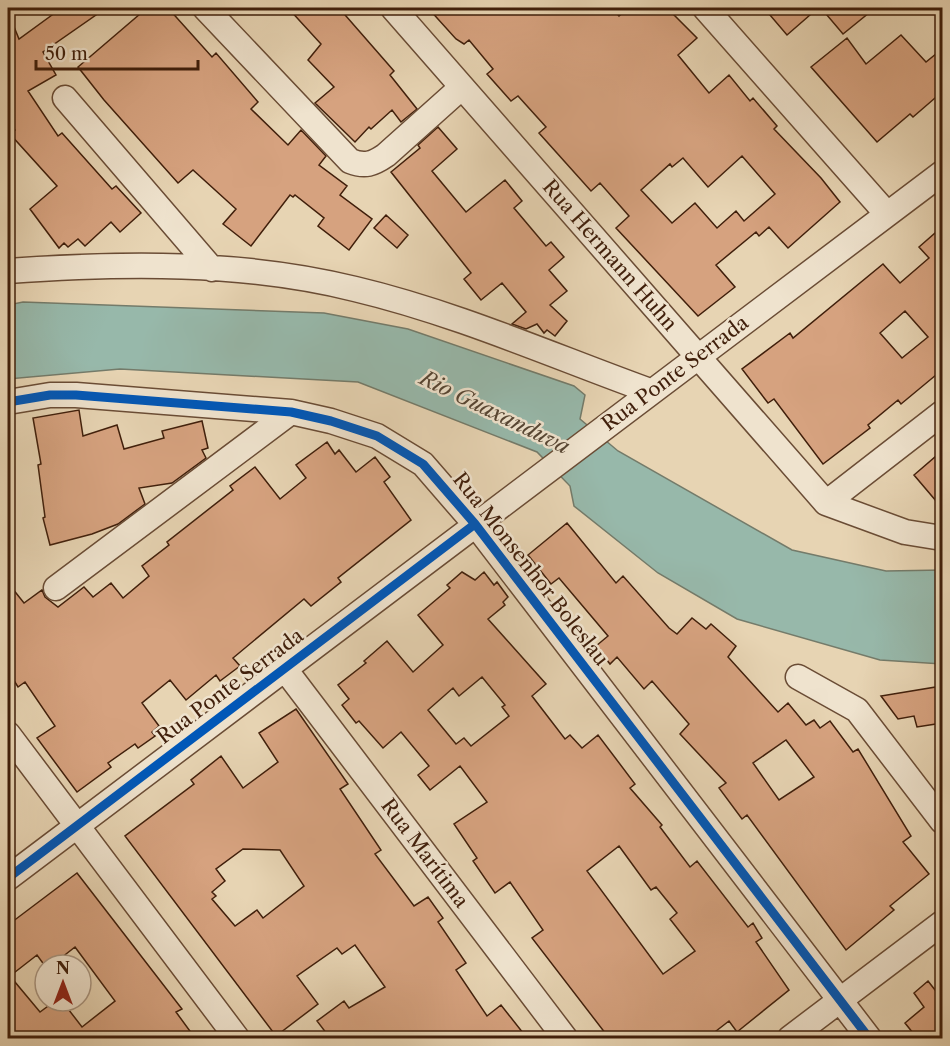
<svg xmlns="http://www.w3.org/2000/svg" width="950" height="1046" font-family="'Libre Caslon Text',serif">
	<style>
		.water { fill: #97b8aa; stroke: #747b6a; stroke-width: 1.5 }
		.building { fill: #d6a27f; stroke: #401f0b; stroke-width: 1.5; fill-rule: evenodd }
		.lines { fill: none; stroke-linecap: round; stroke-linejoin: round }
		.minor-casing { stroke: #6a4c35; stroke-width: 27 }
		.minor { stroke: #efe3ce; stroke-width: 24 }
		.cycleway-casing { stroke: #efe3ce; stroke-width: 13 }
		.cycleway { stroke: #0057b8; stroke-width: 9 }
		.labels { text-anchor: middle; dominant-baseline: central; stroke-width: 5; stroke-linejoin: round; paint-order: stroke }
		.street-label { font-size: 20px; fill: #401f0b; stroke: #efe3ce }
		.water-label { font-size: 21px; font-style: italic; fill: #564533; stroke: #efe3ce }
	</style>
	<rect width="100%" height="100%" fill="#e7d4b3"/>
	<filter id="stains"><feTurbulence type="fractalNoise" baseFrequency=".00333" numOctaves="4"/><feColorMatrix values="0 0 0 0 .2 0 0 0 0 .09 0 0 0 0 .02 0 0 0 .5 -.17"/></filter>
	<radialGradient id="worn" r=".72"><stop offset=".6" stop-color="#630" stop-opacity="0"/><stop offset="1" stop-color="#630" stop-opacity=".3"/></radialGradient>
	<path class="water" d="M23 302 324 313 408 329 574 386 585 395 580 419 618 451 792 550 886 571 942 570V664L880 660 737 619 658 573 574 506 570 486 537 452 358 382 120 369 8 379V305Z"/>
	<path class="building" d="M44 8H106L43 52 56 75 28 91 58 136 62 133 112 189 116 186 141 213 120 232 111 222 85 246 78 239 68 247 64 243 59 248 30 209 57 186 10 134 15 130 8 119V12L19 39 52 15Z
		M147 8H168L212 57 216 53 258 102 251 109 288 145 301 130 326 156 319 165 347 186 340 195 372 219 349 250 318 226 324 218 295 195 293 197 290 195 251 246 223 224 236 209 193 170 178 183 104 100 78 67Z
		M288 8H339L394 71 390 75 417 109 401 122 392 110 371 129 369 127 355 142 315 103 334 87 308 60 321 44Z
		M428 8H612L619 16 629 8H667L697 38 678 55 709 93 729 75 750 101 753 98 777 126 774 129 821 178 840 202 788 248 769 227 759 236 756 232 716 265 735 287 698 316 616 228 629 216 600 183 591 191 539 133 546 127 518 96 511 101 487 74 493 69 469 40 464 44 456 39ZM742 156 775 194 744 221 736 211 717 228 695 203 672 223 641 190 670 164 672 167 683 158 708 187Z
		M764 8H818L787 35Z
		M821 8H875L843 34Z
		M901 35 926 62 942 49V92L913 117 910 114 877 142 811 67 847 38 866 64Z
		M438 127 457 149 432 171 466 212 505 180 522 201 514 208 546 246 551 242 564 257 549 270 567 291 550 305 567 321 555 336 547 330 544 333 537 324 526 329 512 324 526 312 502 283 481 300 464 279 471 273 391 172 420 148 418 145Z
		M386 215 408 235 397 248 374 228Z
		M942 227V370L901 404 898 400 868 425 870 428 823 464 774 399 768 403 742 369 790 333 793 338 883 264 900 283 929 258 919 247ZM905 311 928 337 902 358 880 333Z
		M79 410 83 436 117 425 124 449 164 438 162 431 202 421 208 448 202 450 206 458 172 483 139 488 145 504 118 524 92 534 50 545 43 518 45 517 38 465 41 464 33 418Z
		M327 442 335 454 339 450 356 472 375 457 390 477 384 482 411 520 338 578 341 582 311 606 304 599 233 658 240 666 220 681 216 675 186 700 170 680 142 703 159 726 152 732 155 736 138 748 135 744 108 763 111 767 77 792 37 738 55 726 25 682 18 687 8 671V583L24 603 42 590 45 597 58 607 84 587 93 597 111 583 123 598 149 576 142 566 169 545 167 542 233 490 230 486 255 467 280 499 306 478 296 465Z
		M942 451V508L914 475Z
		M567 523 616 583 623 576 669 628 677 634 692 618 706 629 711 624 736 646 728 657 778 712 788 703 806 725 814 720 820 728 830 721 853 752 858 749 911 836 903 842 929 874 890 906 894 910 846 950 747 815 742 819 719 788 726 783 680 734 689 724 652 681 644 689 617 657 610 664 596 646 608 636 559 578 551 584 528 555ZM786 740 814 777 779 800 753 763Z
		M462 572 475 580 484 572 494 585 497 582 508 597 503 602 505 605 488 619 546 684 532 696 565 739 570 735 582 748 598 735 635 784 630 788 662 825 660 827 690 867 697 861 748 927 753 923 762 938 756 942 789 990 737 1032 729 1021 707 1038H609L532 938 543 930 510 882 495 893 473 861 477 858 454 824 487 802 460 766 430 790 418 775 429 766 401 732 383 748 359 721 356 723 342 705 349 699 338 685 366 663 364 661 387 641 413 672 443 645 418 615 450 588 447 585ZM482 677 505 705 502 707 509 716 471 746 464 738 456 744 428 710 453 688 459 696ZM619 846 651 890 656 887 677 913 670 919 695 951 663 974 587 871Z
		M942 686V723L917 727 914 716 898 719 881 696Z
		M296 709 348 784 340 789 381 850 375 854 414 906 428 897 443 918 438 922 466 963 456 970 487 1016 501 1005 527 1038H330L317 1021 344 1001 349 1008 385 987 355 945 342 954 337 948 297 976 318 1004 276 1036 125 836 194 784 191 780 221 756 243 788 278 762 259 733ZM243 849 280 850 304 886 263 918 257 910 235 926 212 899 216 896 212 892 225 881 216 869Z
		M77 873 182 1009 176 1012 195 1038H8V925ZM75 947 115 1001 82 1027 62 1001H55L40 1012 10 976 37 955 45 966 52 965Z
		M928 981 939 995 942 992V1038H917L905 1023 924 1007 914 993Z"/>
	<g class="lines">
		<g class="minor-casing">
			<path id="minor" d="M205 8 350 161C365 167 373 164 386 155L462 87
				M393 8 826 503 905 532 942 538
				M705 8 887 214
				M65 98 212 269
				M8 271C122 263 243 261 355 289 456 313 553 356 650 391
				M8 402 50 395H76L291 412 331 421 377 436 423 464 475 524 869 1038
				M826 503 942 413
				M56 588 291 412
				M284 668 565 1038
				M798 677 857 710 942 821
				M8 734 237 1038
				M8 878 942 173
				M790 1038 942 923"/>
		</g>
		<use href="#minor" class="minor"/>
		<g class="cycleway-casing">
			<path id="cycleway" d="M8 402 50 395H76L291 412 331 421 377 436 423 464 475 524 869 1038
				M8 878 475 524"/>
		</g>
		<use href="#cycleway" class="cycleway"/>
	</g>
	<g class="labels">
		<g class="street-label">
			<text transform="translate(610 255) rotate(49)">Rua Hermann Huhn</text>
			<text transform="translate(675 373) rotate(-37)">Rua Ponte Serrada</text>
			<text transform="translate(531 569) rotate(52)">Rua Monsenhor Boleslau</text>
			<text transform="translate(230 686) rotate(-37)">Rua Ponte Serrada</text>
			<text transform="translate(425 853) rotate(53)">Rua Marítima</text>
		</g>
		<g class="water-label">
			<text transform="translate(495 412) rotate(26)">Rio Guaxanduva</text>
		</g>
	</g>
	<rect width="950" height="1046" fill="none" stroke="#e7d4b3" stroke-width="30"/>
	<rect x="9" y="9" width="932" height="1028" fill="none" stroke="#401f0b" stroke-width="3"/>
	<rect x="15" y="15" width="920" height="1016" fill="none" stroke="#401f0b" stroke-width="1.5"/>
	<g transform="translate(63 983)"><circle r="28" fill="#efe3ce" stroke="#a99580" stroke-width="1.5"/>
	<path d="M0-4.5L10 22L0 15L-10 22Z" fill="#8f2418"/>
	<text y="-9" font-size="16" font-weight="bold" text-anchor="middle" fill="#401f0b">N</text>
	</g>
	<path d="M36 60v9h162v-9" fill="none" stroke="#401f0b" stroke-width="3"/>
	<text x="45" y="60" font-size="18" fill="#401f0b" stroke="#efe3ce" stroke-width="4.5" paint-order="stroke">50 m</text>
	<rect width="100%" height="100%" filter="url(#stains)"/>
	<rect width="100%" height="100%" fill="url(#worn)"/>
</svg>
